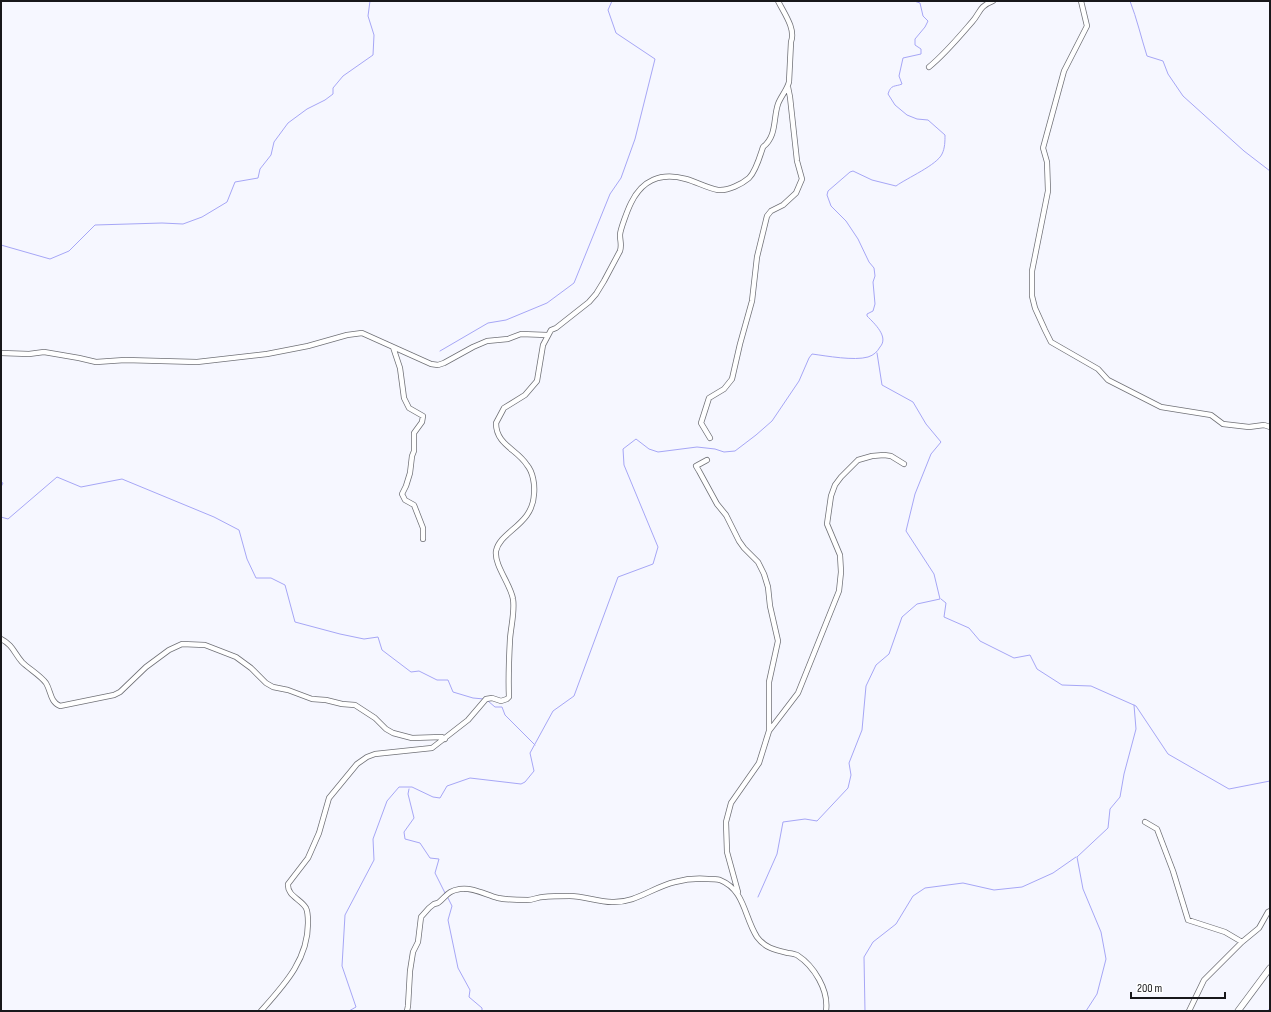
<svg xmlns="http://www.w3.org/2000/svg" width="1271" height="1012" font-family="'Sofia Sans Condensed',sans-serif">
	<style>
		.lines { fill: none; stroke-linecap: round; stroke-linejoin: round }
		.stream { stroke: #a6a6f6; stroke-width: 1 }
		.minor-casing { stroke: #707177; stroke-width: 6 }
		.major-casing { stroke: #707177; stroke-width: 7 }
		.minor { stroke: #fff; stroke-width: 4.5 }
		.major { stroke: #fff; stroke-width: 5.5 }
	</style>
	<rect width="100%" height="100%" fill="#f6f7ff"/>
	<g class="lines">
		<path class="stream" d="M1130 1C1137 19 1141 37 1147 56L1163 61 1168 74 1183 96 1244 151 1270 171
			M1 245 50 259 69 251 95 225 162 223 183 224 202 217 227 202 235 182 258 178 260 169 271 155 274 142 288 123 307 109 325 100 333 94V88L343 76 373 55 374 35 368 16 370 1
			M440 351 488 323 506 320 547 303 574 283 610 194 621 178 635 139 655 59 616 33 608 10 612 1
			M1 482 3 483 1 487
			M1 517 8 519 57 477 81 487 122 479 214 517 239 530 247 559 256 578H271L285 585 295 622 340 634 364 639 378 637 382 650 411 672 419 671 437 680H448L453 692 473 698 484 699
			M941 599 946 603 944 617 969 628 980 641 1014 658 1030 655 1037 669 1062 685 1091 686 1136 706 1168 754 1229 789 1270 781
			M488 701 495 707H502L505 715 535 745
			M409 789 408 794 414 818 404 832 405 839 420 843 430 858 439 859 435 873 445 893
			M758 897 777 854 783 822 805 819 817 821 848 788 851 775 849 763 862 730 866 686 876 665 889 654 902 617 917 604 940 599 934 574 906 531 915 494 931 454 941 442 926 424 913 402 882 385 877 353
			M448 898 452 906 448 920 458 968 470 990 469 997 482 1008V1011
			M349 1011 356 1007 342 966 345 915 374 860 373 839 387 801 399 787H412L433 797 440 798 447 786 470 778 521 784 525 782 534 771 530 753 553 711 574 696 618 577 653 564 658 547 624 465 623 449 636 439 649 449 658 452 697 447 715 449 724 452 735 451 756 435 772 421 799 381 809 358 812 354C827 356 854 361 868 357 874 355 877 352 880 347 889 337 875 324 867 316V314L873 311 875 304 873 282 875 276 874 268 869 262 858 239 846 221 831 206 827 195 828 191 850 172 853 171 872 180 896 186C907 178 937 165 942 154 945 148 945 141 945 135L928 120 917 119 907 115 895 105 888 94C891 84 895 87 902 84L899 76 903 58 921 54V49L915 45V39L925 27 928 21 923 16 920 3 914 1
			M865 1011 864 957 873 942 896 924 913 896 925 888 963 883 994 890 1022 887 1053 873 1076 857
			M1086 1011 1097 994 1106 959 1101 932 1083 889 1077 857 1108 828 1110 809 1120 797 1124 774 1136 729 1134 705
			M1268 1011 1270 1008"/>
		<g class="minor-casing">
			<path id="minor" d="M1081 1 1087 26 1064 71 1043 148 1047 162 1048 191 1032 271V296L1035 308 1045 330 1051 342 1098 369 1108 380 1161 407 1211 415 1223 424 1249 427 1264 425 1270 427
				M929 67C945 54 959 37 972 22 981 12 978 7 993 1
				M393 347 400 368 404 398 409 408 423 416 422 422 414 433V451L412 456 410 473 406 486 402 494 405 500 414 505 423 528V539
				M1 353 29 354 44 352 79 358 96 362 125 360 197 362 267 354 308 346 347 335 362 333 431 364 438 365 444 363 473 347 487 341 508 339 521 334 547 335
				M710 438 701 423 709 398 724 389 732 379 740 344 752 301 757 257 767 216 771 211 783 205 796 193 802 179 797 161 790 97 788 87
				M707 460 696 466 699 471 717 504 726 515 739 541 744 548 758 562 764 574 768 587 770 606 778 641 769 682V731L759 763 731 803 726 822 727 852 738 892
				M1 639C13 645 14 653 22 662 29 669 40 675 46 683 51 691 50 702 60 706L114 695 120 692 146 667 169 650 182 644 205 645 236 657 251 668 266 683 273 687 288 690 312 699 326 700 342 704 355 705 375 718 386 729 393 733 412 738 442 737 445 739
				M769 731 798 693 839 591 841 572 840 555 827 524 831 496 835 485 841 477 858 460 872 456 884 455 891 456 904 464
				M1145 822 1157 829 1173 871 1188 920 1225 932 1242 942
				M261 1011C284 985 308 960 308 923 308 919 308 912 306 908 301 899 287 896 288 884L308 858 319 833 329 798 357 764 367 757 375 754 432 748 468 720 486 699 492 698 501 701 507 699 509 697C508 677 509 658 510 639 511 626 515 611 513 599 511 585 494 565 496 551 500 531 533 525 534 494 535 485 533 472 527 465 517 449 496 445 496 423L504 408 525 395 537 381 543 345 551 330 556 328 589 302 596 294 604 281 620 251C622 245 620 241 620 235 620 230 628 209 631 203 642 180 661 172 686 179 697 182 707 188 718 190 728 191 742 184 749 178 756 171 760 156 763 147 777 136 773 119 778 104 781 96 787 90 789 82L791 42C796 29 784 13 778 1
				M407 1011 408 1006 410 971 413 952 418 942 421 917 429 908 434 904 438 903C447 896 447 891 460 889 473 887 486 895 498 898 507 900 519 900 528 900 533 900 538 897 543 897 552 896 561 896 570 896 584 896 598 902 612 902 636 903 653 887 675 882 686 879 697 878 708 879 712 879 716 879 720 880 745 890 744 917 757 937 765 948 775 950 788 953 791 953 794 954 797 955 814 966 829 990 826 1011
				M1189 1011 1204 980 1242 942 1259 928 1268 912 1270 911"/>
		</g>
		<g class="major-casing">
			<path id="major" d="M1238 1011 1270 968"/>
		</g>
		<use href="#minor" class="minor"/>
		<use href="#major" class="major"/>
	</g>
	<rect width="1271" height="1012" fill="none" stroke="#18181b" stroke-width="4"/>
	<path d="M1131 992v6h94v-6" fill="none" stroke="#18181b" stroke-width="2"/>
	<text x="1137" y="992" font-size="12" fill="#18181b" stroke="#ffffff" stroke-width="3" paint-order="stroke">200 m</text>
</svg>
